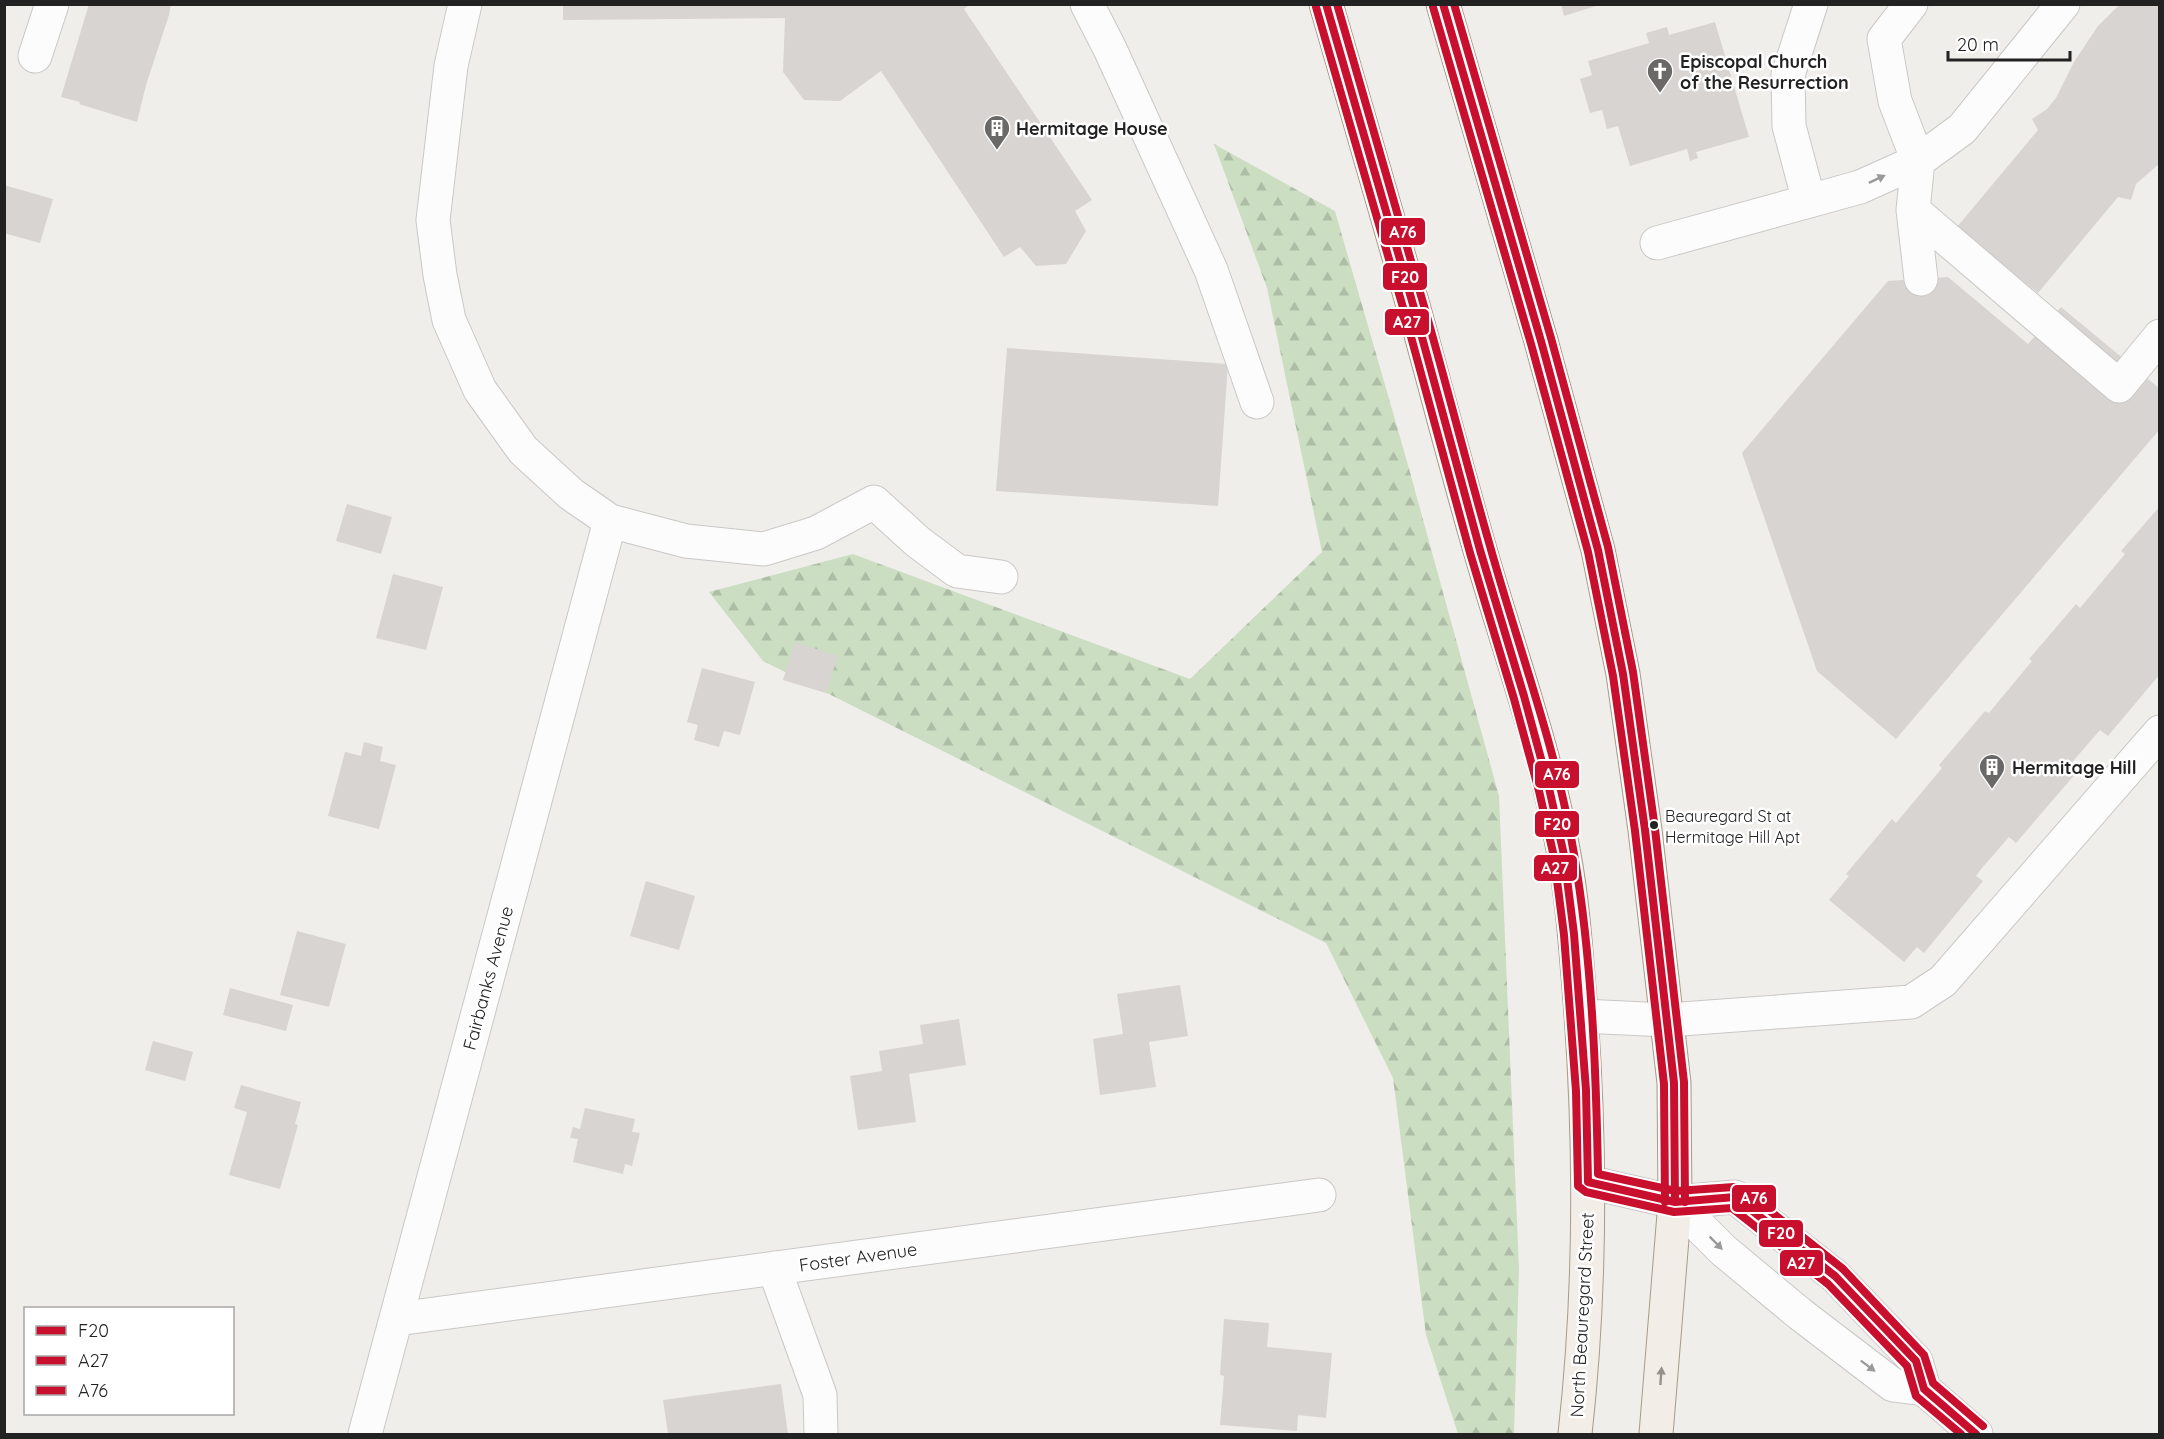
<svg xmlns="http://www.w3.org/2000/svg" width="2164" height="1439" font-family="Quicksand,sans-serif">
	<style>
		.forest { fill: url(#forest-firs) }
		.building { fill: #d7d4d2 }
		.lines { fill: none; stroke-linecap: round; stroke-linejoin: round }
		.minor-casing { stroke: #c9c8c7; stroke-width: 35 }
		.major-casing { stroke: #a79c86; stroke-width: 35 }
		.minor { stroke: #fdfcfc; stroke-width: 33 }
		.major { stroke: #f3ede7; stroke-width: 33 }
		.bus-1-casing { stroke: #fff; stroke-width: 12 }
		.bus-2-casing { stroke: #fff; stroke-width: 12 }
		.bus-3-casing { stroke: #fff; stroke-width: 12 }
		.bus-1 { stroke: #c8102e; stroke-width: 8 }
		.bus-2 { stroke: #c8102e; stroke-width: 8 }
		.bus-3 { stroke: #c8102e; stroke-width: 8 }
		.oneway { fill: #9a9a9a }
		.oneway2 { fill: #95928e }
		.bus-dot { fill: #222; stroke: #fff; stroke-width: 2 }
		.labels { text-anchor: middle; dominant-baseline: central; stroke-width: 5; stroke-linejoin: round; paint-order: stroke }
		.bus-label { font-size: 16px; fill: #222; stroke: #fff; text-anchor: start }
		.poi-label { font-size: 18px; font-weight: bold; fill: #222; stroke: #fff; text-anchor: start }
		.street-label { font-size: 18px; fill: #222; stroke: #fff }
		.line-badge { stroke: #fff; stroke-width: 2 }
		.badge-label { font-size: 16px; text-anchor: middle; font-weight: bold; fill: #fff }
	</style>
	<defs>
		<pattern id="forest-firs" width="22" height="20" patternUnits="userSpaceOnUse" patternTransform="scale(1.5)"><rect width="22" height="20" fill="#cbdec1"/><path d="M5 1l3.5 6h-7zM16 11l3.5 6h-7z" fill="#aebea6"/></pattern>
	</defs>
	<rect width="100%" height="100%" fill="#f0eeeb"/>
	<path class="forest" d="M1214 144 1335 211 1408 465 1499 796 1519 1269 1514 1434H1458L1426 1335 1393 1078 1326 943 763 661 709 592 853 554 1190 679 1322 552 1267 288Z"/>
	<path class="building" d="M89 4H171L169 15 146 85 137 122 79 104 80 102 61 97Z
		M563 4H970L964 9 1092 200 1075 211 1086 231 1066 264 1036 266 1020 247 1004 257 881 71 840 101 804 100 783 72 785 18 563 20Z
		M1561 4H1599V5L1564 16Z
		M2120 4H2160V163L2136 184 2131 200 2118 197 2038 293 1957 227 2038 130 2032 119 2047 109 2056 98 2074 62 2098 26Z
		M1715 22 1749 137 1696 152 1698 158 1690 161 1687 149 1630 166 1618 126 1607 129 1602 110 1590 113 1580 79 1592 75 1588 61 1649 43 1646 33 1667 27 1669 35Z
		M4 185 53 199 40 243 4 233Z
		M1948 277 2028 344 2061 307 2160 389V429L1896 739 1817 671 1742 453 1888 281Z
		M1007 348 1228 364 1218 506 996 491Z
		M347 504 392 517 381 554 336 541Z
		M2160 506V674L2108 736 2100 730 2068 767 2076 773 2016 843 2009 837 1982 868 1976 876 1983 881 1924 953 1917 947 1904 962 1829 900 1849 876 1846 874 1892 819 1896 823 1942 768 1939 765 1985 711 1989 713 2032 661 2029 659 2076 604 2080 608 2125 554 2121 551Z
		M393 574 443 587 426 650 376 638Z
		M795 642 838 656 826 693 783 680Z
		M702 668 755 682 740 735 724 731 719 747 694 740 698 725 687 722Z
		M364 742 383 747 380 761 396 765 379 829 328 816 345 752 361 756Z
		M646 881 695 896 679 950 630 936Z
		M297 931 346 944 329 1007 280 995Z
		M1180 985 1188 1036 1149 1042 1156 1087 1100 1095 1093 1039 1123 1034 1117 994Z
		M230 988 293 1005 286 1031 223 1015Z
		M959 1019 966 1065 909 1074 916 1122 858 1130 850 1076 882 1071 879 1051 923 1044 920 1025Z
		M153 1041 193 1052 185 1081 145 1070Z
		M241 1085 301 1102 295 1124 298 1125 280 1189 229 1175 247 1112 234 1108Z
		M585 1108 635 1119 632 1132 640 1133 632 1166 625 1164 623 1174 573 1162 578 1139 570 1138 573 1127 580 1129Z
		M1224 1319 1269 1323 1267 1347 1332 1353 1326 1418 1298 1415 1297 1431 1220 1425 1224 1376 1220 1375Z
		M781 1384 788 1434H668L663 1400Z"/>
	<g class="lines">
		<g class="minor-casing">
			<path id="minor" d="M465 4 451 66 433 220 440 275 449 320 480 390 523 450 571 494 610 521 686 541 764 549 816 533 874 502 918 542 957 571 1001 577
				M1087 4 1110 49 1211 270 1257 402
				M1911 4 1884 39 1895 101 1918 161 1913 210 1921 279
				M35 56 52 4
				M1809 201 1789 126 1788 75 1811 4
				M1913 210 2119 386 2160 336
				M1657 243 1860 187 1918 161 1962 129 2063 4
				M1581 1016 1668 1020 1911 1002 1943 981 2160 732
				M1588 1182 1675 1202 1735 1197 1835 1276 1916 1361 1924 1389 1976 1434
				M1675 1202 1723 1250 1800 1314 1893 1385 1924 1389
				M774 1268 820 1395 821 1434
				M397 1319 1319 1195
				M365 1434 610 521"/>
		</g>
		<g class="major-casing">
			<path id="major" d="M1326 4C1355 106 1385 207 1414 309 1436 389 1457 470 1480 550 1509 651 1546 751 1564 855 1573 903 1576 952 1580 1001 1591 1145 1591 1291 1575 1434
				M1443 4 1541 341 1598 550 1623 674 1645 830 1674 1083 1675 1202 1656 1434"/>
		</g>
		<use href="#minor" class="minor"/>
		<use href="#major" class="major"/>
		<g class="bus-1-casing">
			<path id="bus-1" d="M1326 4 1414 308 1480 550 1524 696 1549 788 1564 855 1574 934 1586 1090 1588 1182 1675 1202 1735 1197 1835 1276 1916 1361 1924 1389 1976 1434
				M1443 4 1541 341 1598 550 1623 674 1645 830 1674 1083 1675 1202"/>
		</g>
		<g class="bus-2-casing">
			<path id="bus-2" d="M1316 7 1404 311 1470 553 1514 699 1539 791 1554 857 1564 935 1576 1091 1578 1186 1586 1192 1674 1212 1732 1208 1828 1284 1907 1366 1916 1396 1961 1434
				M1433 7 1531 344 1588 552 1613 676 1635 831 1664 1084 1665 1202"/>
		</g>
		<g class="bus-3-casing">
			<path id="bus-3" d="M1337 4C1366 105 1396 206 1424 306 1447 386 1467 466 1490 546 1518 647 1557 750 1574 854 1592 958 1596 1069 1598 1174L1676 1191 1734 1187 1741 1188 1843 1269 1924 1355 1933 1383 1983 1426
				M1454 4 1551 338 1608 547 1633 672 1655 829 1684 1082 1685 1202"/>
		</g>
		<use href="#bus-1" class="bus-1"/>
		<use href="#bus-2" class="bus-2"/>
		<use href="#bus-3" class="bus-3"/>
	</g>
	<defs><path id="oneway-solid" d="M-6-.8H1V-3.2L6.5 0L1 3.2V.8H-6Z" transform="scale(1.5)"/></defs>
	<g class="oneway">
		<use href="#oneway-solid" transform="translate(1877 179) rotate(-25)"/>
		<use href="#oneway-solid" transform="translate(1716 1243) rotate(45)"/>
		<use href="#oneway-solid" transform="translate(1868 1366) rotate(37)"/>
	</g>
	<use class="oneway2" href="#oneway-solid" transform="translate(1661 1376) rotate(-86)"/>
	<defs>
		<g id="church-pin" transform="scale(1.35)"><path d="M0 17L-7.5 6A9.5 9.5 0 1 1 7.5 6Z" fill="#6a6968" stroke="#fff"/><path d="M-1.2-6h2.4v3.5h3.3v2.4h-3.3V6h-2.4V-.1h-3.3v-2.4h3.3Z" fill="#fff"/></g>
		<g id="building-pin" transform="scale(1.35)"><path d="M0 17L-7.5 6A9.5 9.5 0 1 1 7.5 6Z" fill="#6a6968" stroke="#fff"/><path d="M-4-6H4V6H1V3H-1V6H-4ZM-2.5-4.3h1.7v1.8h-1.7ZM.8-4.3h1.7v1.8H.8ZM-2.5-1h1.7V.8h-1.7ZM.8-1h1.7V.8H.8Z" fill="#fff"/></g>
	</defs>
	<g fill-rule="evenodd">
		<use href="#church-pin" x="1660" y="71"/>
		<use href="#building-pin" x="997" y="128"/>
		<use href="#building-pin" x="1992" y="767"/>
	</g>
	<circle class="bus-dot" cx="1654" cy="825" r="5"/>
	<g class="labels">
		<g class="bus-label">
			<text x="1665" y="816">Beauregard St at<tspan x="1665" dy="21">Hermitage Hill Apt</tspan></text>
		</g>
		<g class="poi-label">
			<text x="1680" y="61">Episcopal Church<tspan x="1680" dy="21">of the Resurrection</tspan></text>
			<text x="1016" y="128">Hermitage House</text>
			<text x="2012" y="767">Hermitage Hill</text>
		</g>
		<g class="street-label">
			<text transform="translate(488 978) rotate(-75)">Fairbanks Avenue</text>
			<text transform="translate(858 1257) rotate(-8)">Foster Avenue</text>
			<text transform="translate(1582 1315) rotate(-87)">North Beauregard Street</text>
		</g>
	</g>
	<g class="line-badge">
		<rect x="1380" y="217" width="46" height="29" rx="6" fill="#c8102e"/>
		<rect x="1382" y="262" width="46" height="29" rx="6" fill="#c8102e"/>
		<rect x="1384" y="308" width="46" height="28" rx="6" fill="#c8102e"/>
		<rect x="1534" y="760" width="46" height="29" rx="6" fill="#c8102e"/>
		<rect x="1534" y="810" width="46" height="28" rx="6" fill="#c8102e"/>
		<rect x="1533" y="854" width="45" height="28" rx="6" fill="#c8102e"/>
		<rect x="1731" y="1184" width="46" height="29" rx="6" fill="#c8102e"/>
		<rect x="1758" y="1219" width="46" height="29" rx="6" fill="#c8102e"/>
		<rect x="1779" y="1249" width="45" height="28" rx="6" fill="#c8102e"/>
	</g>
	<g class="badge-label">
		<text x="1403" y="238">A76</text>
		<text x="1405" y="283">F20</text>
		<text x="1407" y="328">A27</text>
		<text x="1557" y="780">A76</text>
		<text x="1557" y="830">F20</text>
		<text x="1555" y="874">A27</text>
		<text x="1754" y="1204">A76</text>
		<text x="1781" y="1239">F20</text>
		<text x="1801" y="1269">A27</text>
	</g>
	<rect width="2164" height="1439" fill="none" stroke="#222222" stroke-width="12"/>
	<rect x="24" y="1307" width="210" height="108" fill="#ffffff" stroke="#a7a7a7" stroke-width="1.5"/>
	<rect x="36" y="1326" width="30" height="9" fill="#c8102e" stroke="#a7a7a7" stroke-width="1.5"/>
	<text x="78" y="1337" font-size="18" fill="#222222">F20</text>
	<rect x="36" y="1356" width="30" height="9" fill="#c8102e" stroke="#a7a7a7" stroke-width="1.5"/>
	<text x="78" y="1367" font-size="18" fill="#222222">A27</text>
	<rect x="36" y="1386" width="30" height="9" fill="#c8102e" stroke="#a7a7a7" stroke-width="1.5"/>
	<text x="78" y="1397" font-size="18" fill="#222222">A76</text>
	<path d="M1948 51v9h122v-9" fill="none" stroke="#222222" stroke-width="3"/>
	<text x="1957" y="51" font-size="18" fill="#222222" stroke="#ffffff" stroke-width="4.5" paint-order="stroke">20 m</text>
</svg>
